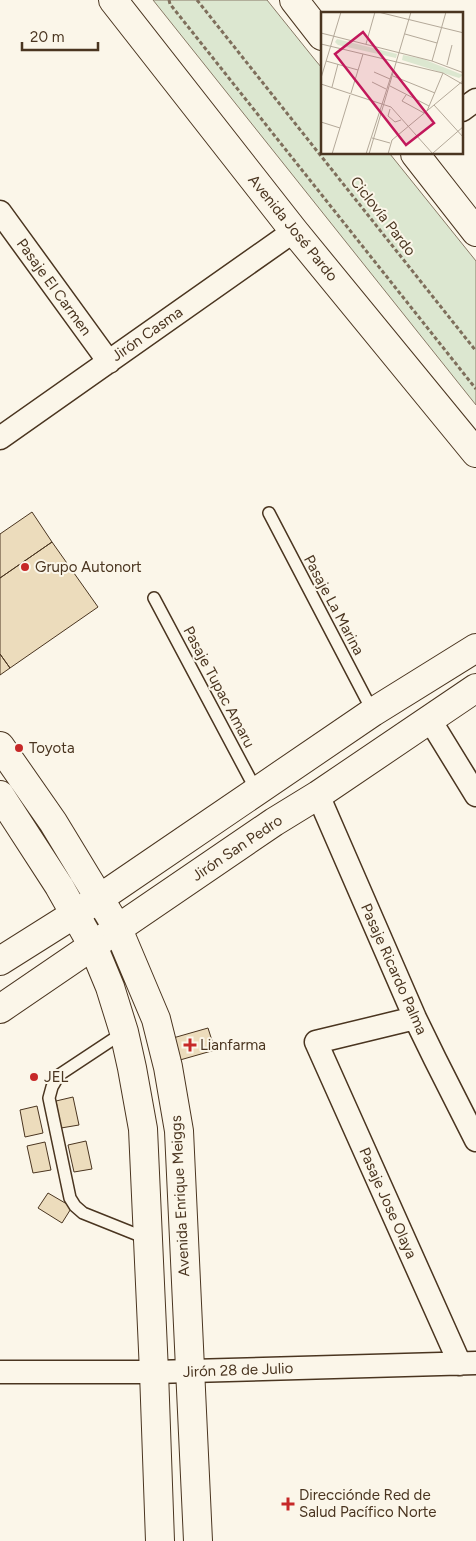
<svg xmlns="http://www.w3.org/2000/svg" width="476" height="1541" font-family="Figtree,sans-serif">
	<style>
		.green { fill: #dce7d0; stroke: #887966 }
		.building { fill: #ecdcbc; stroke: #4a3520 }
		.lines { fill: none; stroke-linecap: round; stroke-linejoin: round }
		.service-casing { stroke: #4a3520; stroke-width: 14 }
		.minor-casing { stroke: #4a3520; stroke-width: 25 }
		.secondary-casing { stroke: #4a3520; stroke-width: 30 }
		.primary-casing { stroke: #4a3520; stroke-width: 30 }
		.trunk-casing { stroke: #4a3520; stroke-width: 30 }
		.path { stroke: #7f6f5c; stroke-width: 3; stroke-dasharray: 4 2.5; stroke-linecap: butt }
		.service { stroke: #fbf6e9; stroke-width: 11 }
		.minor { stroke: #fbf6e9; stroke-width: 22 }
		.secondary { stroke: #fbf6e9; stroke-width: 28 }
		.primary { stroke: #fbf6e9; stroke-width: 28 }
		.trunk { stroke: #fbf6e9; stroke-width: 28 }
		.poi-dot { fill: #c62828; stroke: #fbf6e9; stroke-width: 2 }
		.labels { text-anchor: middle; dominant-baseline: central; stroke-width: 4; stroke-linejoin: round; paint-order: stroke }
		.street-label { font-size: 15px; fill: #4a3520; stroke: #fbf6e9 }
		.poi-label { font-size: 15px; fill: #4a3520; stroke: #fbf6e9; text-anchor: start }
		.inset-road { fill: none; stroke: #b4a999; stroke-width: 1 }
		.view { fill: #c2185b; fill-opacity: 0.15; stroke: #c2185b; stroke-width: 2.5 }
		.inset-edge { fill: none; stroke: #4a3520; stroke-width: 2.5 }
	</style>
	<rect width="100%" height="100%" fill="#fbf6e9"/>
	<path class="green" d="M153 0H267L316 61 322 68V154H390L476 261V405Z"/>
	<path class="building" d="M32 512 52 542 0 578V534Z
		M52 542 98 607 10 668 0 654V578Z
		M0 654 10 668 0 675Z
		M208 1028 215 1050 173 1062 166 1040Z
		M73 1097 79 1125 61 1128 56 1101Z
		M37 1106 43 1133 25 1137 20 1110Z
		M86 1141 92 1169 74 1172 68 1145Z
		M45 1142 51 1170 33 1173 27 1146Z
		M48 1193 72 1207 62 1223 38 1208Z"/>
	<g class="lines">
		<g class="service-casing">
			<path id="service" d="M269 513 373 712
				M154 598 256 790
				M124 1032 59 1075 52 1087 49 1098 70 1198 75 1206 83 1213 148 1239"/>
		</g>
		<g class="minor-casing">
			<path id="minor" d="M462 110 476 100
				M0 212 109 362
				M0 438 294 231
				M430 720 476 795
				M318 795 415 1018 435 1059 476 1140
				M415 1018 316 1042 460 1364
				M0 1372H154L476 1363"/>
		</g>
		<g class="secondary-casing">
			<path id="secondary" d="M0 961 100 898 373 712 476 648
				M0 1009 274 822 318 795 476 688"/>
		</g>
		<g class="primary-casing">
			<path id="primary" d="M113 0 294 231 476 453
				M294 0 322 36
				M415 154 476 232"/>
		</g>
		<g class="trunk-casing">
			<path id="trunk" d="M0 746 53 822 118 929 156 1019 168 1067 179 1131 198 1541
				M0 795 59 886 93 946 110 987 124 1032 132 1068 143 1129 154 1372 160 1541"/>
		</g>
		<path class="path" d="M169 0 170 4 476 389
			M197 0 476 351"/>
		<use href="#service" class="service"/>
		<use href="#minor" class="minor"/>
		<use href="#secondary" class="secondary"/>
		<use href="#primary" class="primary"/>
		<use href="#trunk" class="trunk"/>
	</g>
	<g class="poi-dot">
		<circle cx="25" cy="567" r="5"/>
		<circle cx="19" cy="748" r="5"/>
		<path d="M187.5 1037.5h5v5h5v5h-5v5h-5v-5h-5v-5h5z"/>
		<circle cx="34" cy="1077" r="5"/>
		<path d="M285.5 1496.5h5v5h5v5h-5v5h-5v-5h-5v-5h5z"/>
	</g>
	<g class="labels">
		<g class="street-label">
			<text transform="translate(383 216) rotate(52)">Ciclovía Pardo</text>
			<text transform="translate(293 228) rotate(51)">Avenida José Pardo</text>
			<text transform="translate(54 287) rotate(54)">Pasaje El Carmen</text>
			<text transform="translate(147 334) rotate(-35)">Jirón Casma</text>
			<text transform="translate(334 605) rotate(62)">Pasaje La Marina</text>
			<text transform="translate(219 687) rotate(62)">Pasaje Tupac Amaru</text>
			<text transform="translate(237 848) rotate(-34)">Jirón San Pedro</text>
			<text transform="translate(394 969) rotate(66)">Pasaje Ricardo Palma</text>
			<text transform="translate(180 1196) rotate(-93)">Avenida Enrique Meiggs</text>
			<text transform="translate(388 1203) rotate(66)">Pasaje Jose Olaya</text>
			<text transform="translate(238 1370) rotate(-2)">Jirón 28 de Julio</text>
		</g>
		<g class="poi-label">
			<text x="35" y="567">Grupo Autonort</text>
			<text x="29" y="748">Toyota</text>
			<text x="200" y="1045">Lianfarma</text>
			<text x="44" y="1077">JEL</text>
			<text x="299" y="1495">Direcciónde Red de<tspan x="299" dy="17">Salud Pacífico Norte</tspan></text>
		</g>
	</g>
	<g transform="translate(321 12)">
		<rect width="142" height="142" fill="#fbf6e9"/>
		<path d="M16 27 76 42 75 46 17 33 14 30ZM82 43 102 47 142 63 138 66 81 48Z" fill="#dce7d0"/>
		<path class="inset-road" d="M57 0 143 21M0 21 111 49 143 61M84 22 116 31M0 32 122 61 143 73M45 32 54 0M5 49 37 58M111 49 125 0M126 53 131 33M53 60 69 67M72 64 114 81M0 66 20 0M51 70 65 77M0 72 70 95 112 142M69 74 108 94M11 75 17 52M30 81 42 42M85 83 81 89 103 101M113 93 143 126M69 97 67 104 74 110 80 108M106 99 122 61M0 110 19 116M51 126 69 131M112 141 143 114M11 142 29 83M45 142 72 58M48 142 90 0M67 142 71 128 143 68"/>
		<path class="view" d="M42 20 113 111 85 133 14 42Z"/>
		<rect width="142" height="142" class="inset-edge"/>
	</g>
	<path d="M22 42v8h76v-8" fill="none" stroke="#4a3520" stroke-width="2.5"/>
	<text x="30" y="42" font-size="15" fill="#4a3520" stroke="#fbf6e9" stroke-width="4" paint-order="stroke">20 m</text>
</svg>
